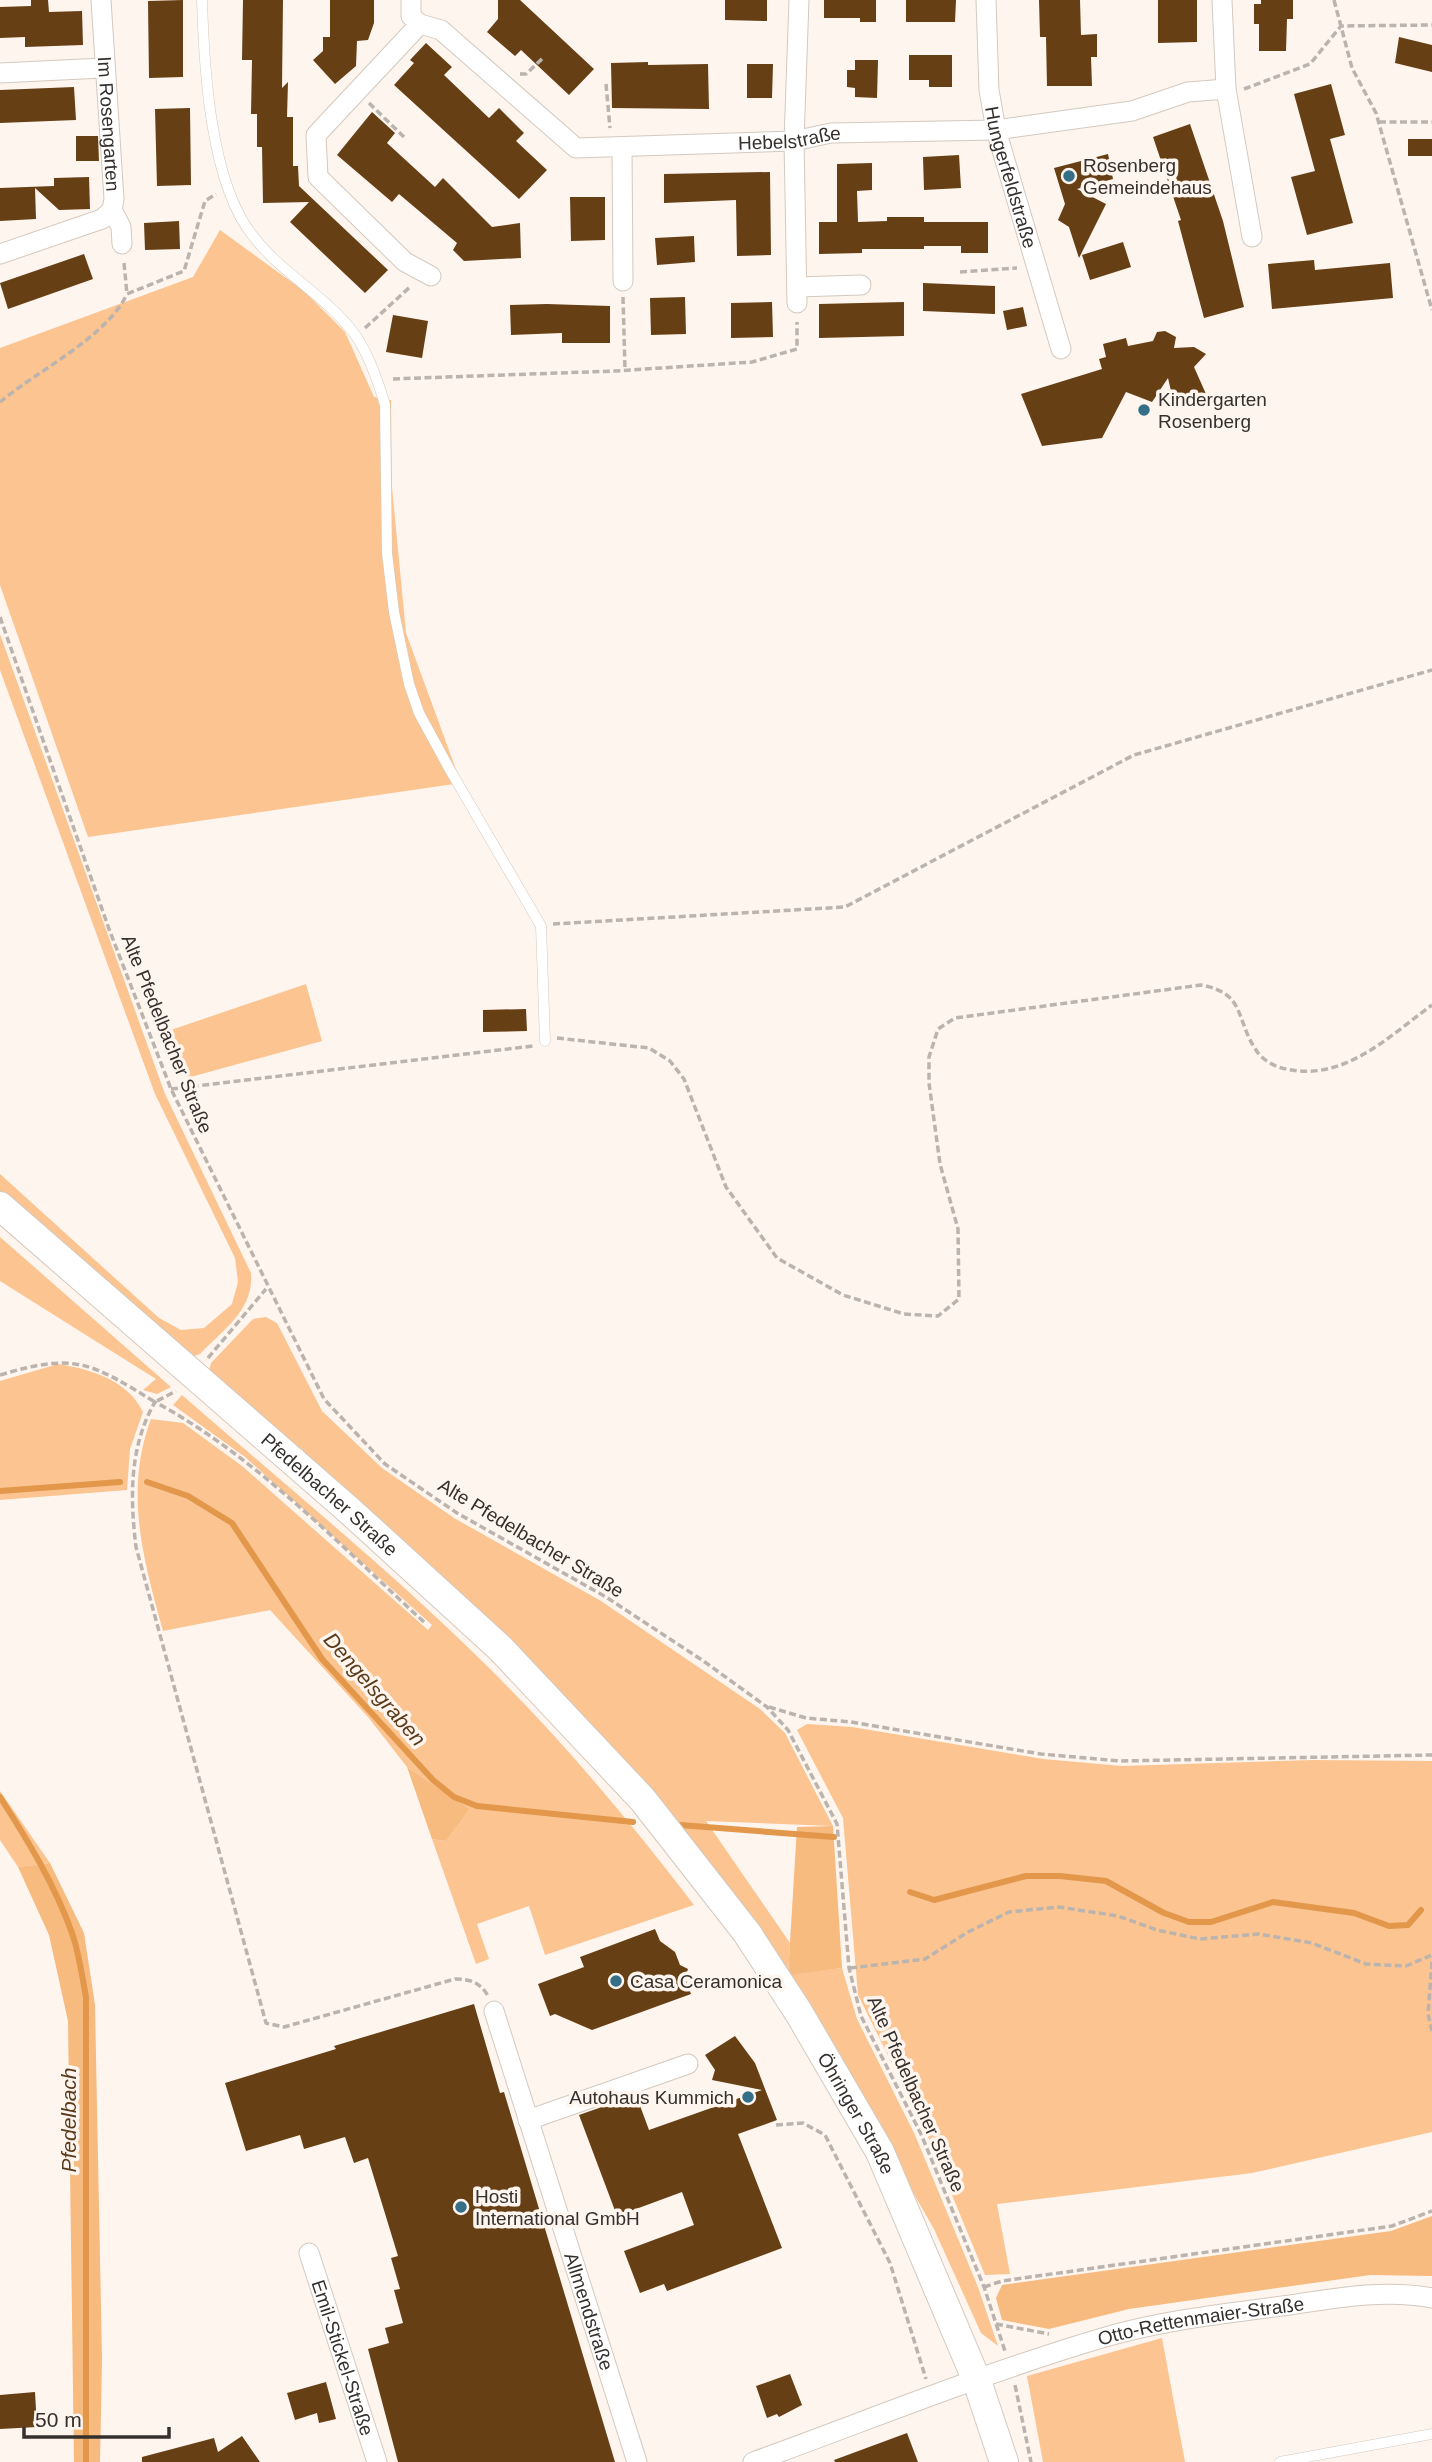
<svg xmlns="http://www.w3.org/2000/svg" width="1432" height="2462" font-family="Helvetica,sans-serif">
	<style>
		.green { fill: #fbc491 }
		.forest { fill: #f7ba7f }
		.lines { fill: none; stroke-linecap: round; stroke-linejoin: round }
		.stream { stroke: #e2974a; stroke-width: 6 }
		.building { fill: #663f15 }
		.service-casing { stroke: #d3c9bf; stroke-width: 11 }
		.minor-casing { stroke: #d3c9bf; stroke-width: 21 }
		.secondary-casing { stroke: #d3c9bf; stroke-width: 30 }
		.path { stroke: #bbb3ae; stroke-width: 3.5; stroke-dasharray: 7 3.5; stroke-linecap: butt }
		.service { stroke: #fff; stroke-width: 10 }
		.minor { stroke: #fff; stroke-width: 19 }
		.secondary { stroke: #fff; stroke-width: 28 }
		.poi-dot { fill: #346e87; stroke: #fef5ee; stroke-width: 2.5 }
		.labels { text-anchor: middle; dominant-baseline: central; stroke-width: 7; stroke-linejoin: round; paint-order: stroke }
		.street-label { font-size: 19px; fill: #35302d; stroke: #fef5ee }
		.poi-label { font-size: 19px; fill: #35302d; stroke: #fef5ee; text-anchor: start }
		.water-label { font-size: 21px; font-style: italic; fill: #5a3b1b; stroke: #fef5ee }
	</style>
	<rect width="100%" height="100%" fill="#fef5ee"/>
	<path class="green" d="M220 230 304 291 345 332 374 397 391 400 392 487 406 633 461 783 88 837 0 585V348L193 277Z
		M0 634 165 1094 251 1273C254 1310 224 1329 200 1354L192 1357 42 1233 0 1192V1174L159 1318 181 1330 204 1328 232 1304 238 1282 235 1258 155 1094 0 670Z
		M306 984 322 1041 187 1078 162 1033Z
		M0 1237 171 1387 157 1394 143 1390 156 1379 0 1281Z
		M266 1317 277 1323 322 1411 382 1468 454 1518 601 1601 760 1709 785 1733 833 1826 706 1821 790 1943 788 1974 842 1968 857 2019 915 2135 978 2287 998 2346 981 2333 934 2229 788 1975 659 1804 209 1371 211 1363 253 1319Z
		M58 1364C90 1369 128 1380 143 1412L130 1449 127 1490 0 1500V1381Z
		M182 1395C284 1484 390 1570 486 1665 562 1740 630 1821 694 1905L545 1955 529 1906 477 1924 489 1959 476 1964 432 1839 446 1841 470 1809 407 1767 368 1717 270 1610 163 1631C143 1559 124 1491 151 1419L183 1423 242 1466 428 1630 432 1625 245 1457 173 1405Z
		M807 1724 852 1727 1043 1759 1122 1766 1313 1760 1432 1761V2132L1252 2173 997 2204 1010 2274 985 2275 926 2132 858 1995 843 1818 797 1730Z
		M0 1791 50 1863 18 1867 0 1840Z
		M1162 2338 1185 2462H1043L1027 2376Z"/>
	<path class="forest" d="M407 1767 470 1809 446 1841 432 1839Z
		M833 1826 842 1968 788 1975 797 1827Z
		M50 1863 84 1933 95 2005 102 2359 100 2462H74L68 2021 49 1935 18 1867Z
		M1432 2216V2276L1370 2275 1129 2309 1049 2329 1002 2320 996 2298 1002 2285 1391 2231Z"/>
	<g class="lines">
		<path class="stream" d="M147 1482 188 1496 232 1523 322 1659 433 1780 454 1797 477 1806 633 1822
			M0 1491 120 1482
			M0 1797C27 1839 55 1885 72 1933 79 1953 82 1976 86 1997V2462
			M680 1825 834 1837
			M910 1892 934 1900 1026 1876H1060L1106 1881 1164 1913 1189 1922H1211L1273 1902 1354 1913 1389 1926 1408 1925 1421 1910"/>
	</g>
	<path class="building" d="M31 0H48L49 12 82 11 83 45 25 47V37L0 38V7L31 6Z
		M183 0V77L149 78 148 1Z
		M243 0H283L282 88 288 82 287 117H293V166H298L299 186 388 270 365 293 290 222 309 202 263 203 262 147H257V114H251L252 60H242Z
		M330 0H374V23L368 40 357 41 356 66 335 84 313 60 323 51V37H330Z
		M498 0H520L594 69 569 95 521 50 515 56 487 32 498 19Z
		M725 0H767V21L725 20Z
		M824 0H876V22H860V18H824Z
		M906 0H956L955 22H906Z
		M1039 0H1080L1081 35 1097 34V57H1091L1092 86H1047L1046 37H1040Z
		M1158 0H1197V42L1158 43Z
		M1261 0H1293V19H1287L1286 51H1259V24H1254V4H1261Z
		M1399 37 1432 45V72L1395 63Z
		M426 43 452 67 444 75 489 118 499 108 524 133 516 141 547 170 519 199 394 85 414 63 410 60Z
		M909 55H952V87H929V80H909Z
		M855 60H878L877 98 855 97V88L847 87V70H855Z
		M648 62V65L708 64 709 109 612 108 611 63Z
		M747 64H773L772 98H747Z
		M1331 84 1345 135 1330 139 1353 223 1307 235 1291 177 1315 171 1294 94Z
		M74 87 76 120 0 123V90Z
		M190 108 191 185 157 186 155 109Z
		M372 112 395 133 387 143 435 187 443 178 492 227 520 223 521 258 464 261 453 250 457 243 399 194 392 202 337 155Z
		M1190 124 1223 221 1244 307 1204 318 1178 221 1181 220 1153 137Z
		M76 136H98L99 161H76Z
		M1408 139H1432V156H1408Z
		M1108 154 1113 179 1077 189 1106 204 1079 258 1069 227 1058 220 1065 204 1054 168Z
		M959 155 961 188 924 190 923 157Z
		M872 163V190L857 191 858 222 887 221V217H924V222H988V253H961V246H924V249H862V253L819 254V222H837V164Z
		M770 172 771 255 737 256 736 200 664 203V174Z
		M89 177 90 209 59 210 35 188 36 219 0 221V188L54 186V178Z
		M570 197H605V240L571 241Z
		M179 221 180 249 145 250 144 223Z
		M694 236 695 262 657 265 655 238Z
		M1123 242 1131 267 1090 280 1082 255Z
		M84 254 93 279 8 309 0 283Z
		M1314 260 1315 270 1390 263 1393 298 1272 309 1268 264Z
		M923 283 995 286V314L923 311Z
		M685 297 686 334 651 335 650 298Z
		M772 302 773 337 731 338V303Z
		M904 302V336L819 338V304Z
		M547 304 610 306V343H562V333L511 335 510 305Z
		M1023 307 1027 326 1007 330 1003 311Z
		M393 315 428 321 422 358 386 352Z
		M1165 331 1176 337 1174 348 1194 347 1206 354 1194 367 1206 394 1174 404 1168 378 1152 402 1126 392 1102 438 1042 446 1021 394 1102 369 1099 359 1106 357 1103 344 1126 338 1128 346 1153 341 1157 332Z
		M526 1009 527 1031 483 1032V1010Z
		M655 1929 660 1941 675 1952 680 1965 688 1969 685 1978 691 1994 592 2030 555 2014 550 2016 538 1984 584 1967 580 1957Z
		M474 2004 500 2093 504 2092 615 2462H398L368 2349 389 2343 385 2328 403 2323 394 2290 400 2289 391 2258 398 2256 368 2158 354 2163 345 2137 304 2149 300 2135 246 2151 225 2083 336 2049 334 2046Z
		M735 2036 755 2063 777 2120 738 2134 782 2248 667 2291 664 2284 640 2293 624 2251 694 2225 682 2192 617 2216 579 2115 636 2095 649 2130 762 2090 712 2080 715 2070 705 2055Z
		M790 2374 802 2405 779 2417 777 2414 767 2418 756 2386Z
		M326 2382 336 2419 319 2423 317 2413 295 2420 287 2393Z
		M35 2392 37 2427 0 2429V2395Z
		M907 2433 918 2462H835L834 2460Z
		M242 2436 260 2462H142V2457L214 2438 218 2452Z"/>
	<g class="lines">
		<g class="service-casing">
			<path id="service" d="M202 0C204 67 210 183 253 236 282 274 328 297 356 336 370 357 378 381 385 405L387 553 394 612 409 684 419 713 450 770 541 926 545 1041
				M1280 2462 1432 2434"/>
		</g>
		<g class="minor-casing">
			<g id="minor">
				<path id="s1" d="M101 0 114 199 112 210 121 227 122 244"/>
				<path id="s2" d="M411 0V16L420 24 441 30 576 148 794 141 831 133 996 130 1132 111 1188 92 1226 89 1252 237"/>
				<path id="s3" d="M986 0 989 90 996 130 1061 349"/>
				<path d="M1222 0 1226 89"/>
				<path d="M420 24 316 135 318 177 405 262 431 276"/>
				<path d="M0 73 103 68"/>
				<path d="M622 148 623 281"/>
				<path d="M0 254 102 219 112 210"/>
				<path d="M797 287 861 285"/>
				<path d="M797 303 794 141 799 0"/>
				<path id="s4" d="M494 2011 637 2462"/>
				<path d="M528 2120 688 2064"/>
				<path id="s5" d="M309 2253 377 2462"/>
				<path id="s6" d="M753 2462C869 2420 984 2373 1102 2338 1163 2320 1228 2313 1290 2305 1336 2298 1386 2289 1432 2298"/>
			</g>
		</g>
		<g class="secondary-casing">
			<g id="secondary">
				<path id="s7" d="M0 1206 351 1512 501 1649 643 1800 747 1933 799 2013 880 2152 977 2381 1004 2462"/>
			</g>
		</g>
		<path class="path" d="M1334 0 1352 68 1376 113 1432 310
			M520 74H526L544 57
			M606 84 610 128
			M1244 89 1310 64 1341 26 1432 25
			M369 103 404 137
			M1379 122H1432
			M124 263 127 294 184 271 205 201 216 194
			M960 272 1017 268
			M623 297 625 370
			M365 328 411 286
			M393 379 615 371 752 362 797 349V322
			M0 402C37 371 107 337 127 294
			M0 617 109 929 171 1089 324 1399 385 1464 457 1513 606 1597 702 1660 767 1707 788 1730 837 1824 849 1968 861 2016 921 2134 984 2287 1005 2351
			M553 924 845 907 1134 755 1432 670
			M557 1038 649 1048 670 1061 684 1079 726 1187 777 1258 843 1295 904 1314 938 1316 959 1299 958 1229 940 1164 929 1083V1057L938 1029 955 1018 1201 985C1246 993 1235 1019 1256 1050 1262 1060 1275 1067 1286 1069 1344 1082 1388 1037 1432 1005
			M171 1089 533 1046
			M208 1358 266 1289
			M0 1375C76 1352 91 1363 155 1402L176 1391
			M424 1622C341 1546 254 1455 155 1402 129 1447 130 1498 136 1547L266 2023 284 2027 455 1979C470 1979 480 1982 488 1996
			M769 1707 806 1718 851 1722 1041 1754 1120 1761 1432 1755
			M1432 1962 1428 2014 1432 2031
			M850 1968 925 1959 968 1932 1009 1912 1059 1907 1118 1916 1157 1930 1200 1939 1259 1934 1312 1943 1366 1964 1406 1966 1432 1955
			M776 2125 803 2123 825 2135 890 2263 926 2379
			M984 2287 1002 2281 1392 2226 1432 2211
			M996 2324 1049 2334
			M1015 2385 1031 2462"/>
		<use href="#service" class="service"/>
		<use href="#minor" class="minor"/>
		<use href="#secondary" class="secondary"/>
	</g>
	<g class="poi-dot">
		<circle cx="1069" cy="176" r="7"/>
		<circle cx="1144" cy="410" r="7"/>
		<circle cx="616" cy="1981" r="7"/>
		<circle cx="748" cy="2097" r="7"/>
		<circle cx="461" cy="2207" r="7"/>
	</g>
	<g class="labels">
		<g class="street-label">
			<text stroke="none"><textPath href="#s1" startOffset="124">Im Rosengarten</textPath></text>
			<text stroke="none"><textPath href="#s2" startOffset="443">Hebelstraße</textPath></text>
			<text stroke="none"><textPath href="#s3" startOffset="180">Hungerfeldstraße</textPath></text>
			<text transform="translate(167 1034) rotate(68)">Alte Pfedelbacher Straße</text>
			<text stroke="none"><textPath href="#s7" startOffset="438">Pfedelbacher Straße</textPath></text>
			<text transform="translate(531 1538) rotate(31)">Alte Pfedelbacher Straße</text>
			<text transform="translate(916 2094) rotate(66)">Alte Pfedelbacher Straße</text>
			<text stroke="none"><textPath href="#s7" startOffset="1256">Öhringer Straße</textPath></text>
			<text stroke="none"><textPath href="#s4" startOffset="315">Allmendstraße</textPath></text>
			<text stroke="none"><textPath href="#s6" startOffset="471">Otto-Rettenmaier-Straße</textPath></text>
			<text stroke="none"><textPath href="#s5" startOffset="110">Emil-Stickel-Straße</textPath></text>
		</g>
		<g class="poi-label">
			<text x="1083" y="165">Rosenberg<tspan x="1083" dy="22">Gemeindehaus</tspan></text>
			<text x="1158" y="399">Kindergarten<tspan x="1158" dy="22">Rosenberg</tspan></text>
			<text x="630" y="1981">Casa Ceramonica</text>
			<text x="734" y="2097" text-anchor="end">Autohaus Kummich</text>
			<text x="475" y="2196">Hosti<tspan x="475" dy="22">International GmbH</tspan></text>
		</g>
		<g class="water-label">
			<text transform="translate(375 1689) rotate(49)">Dengelsgraben</text>
			<text transform="translate(68 2120) rotate(-90)">Pfedelbach</text>
		</g>
	</g>
	<path d="M24 2427v10h145v-10" fill="none" stroke="#35302d" stroke-width="3.5"/>
	<text x="35" y="2427" font-size="21" fill="#35302d" stroke="#fef5ee" stroke-width="5" paint-order="stroke">50 m</text>
</svg>
